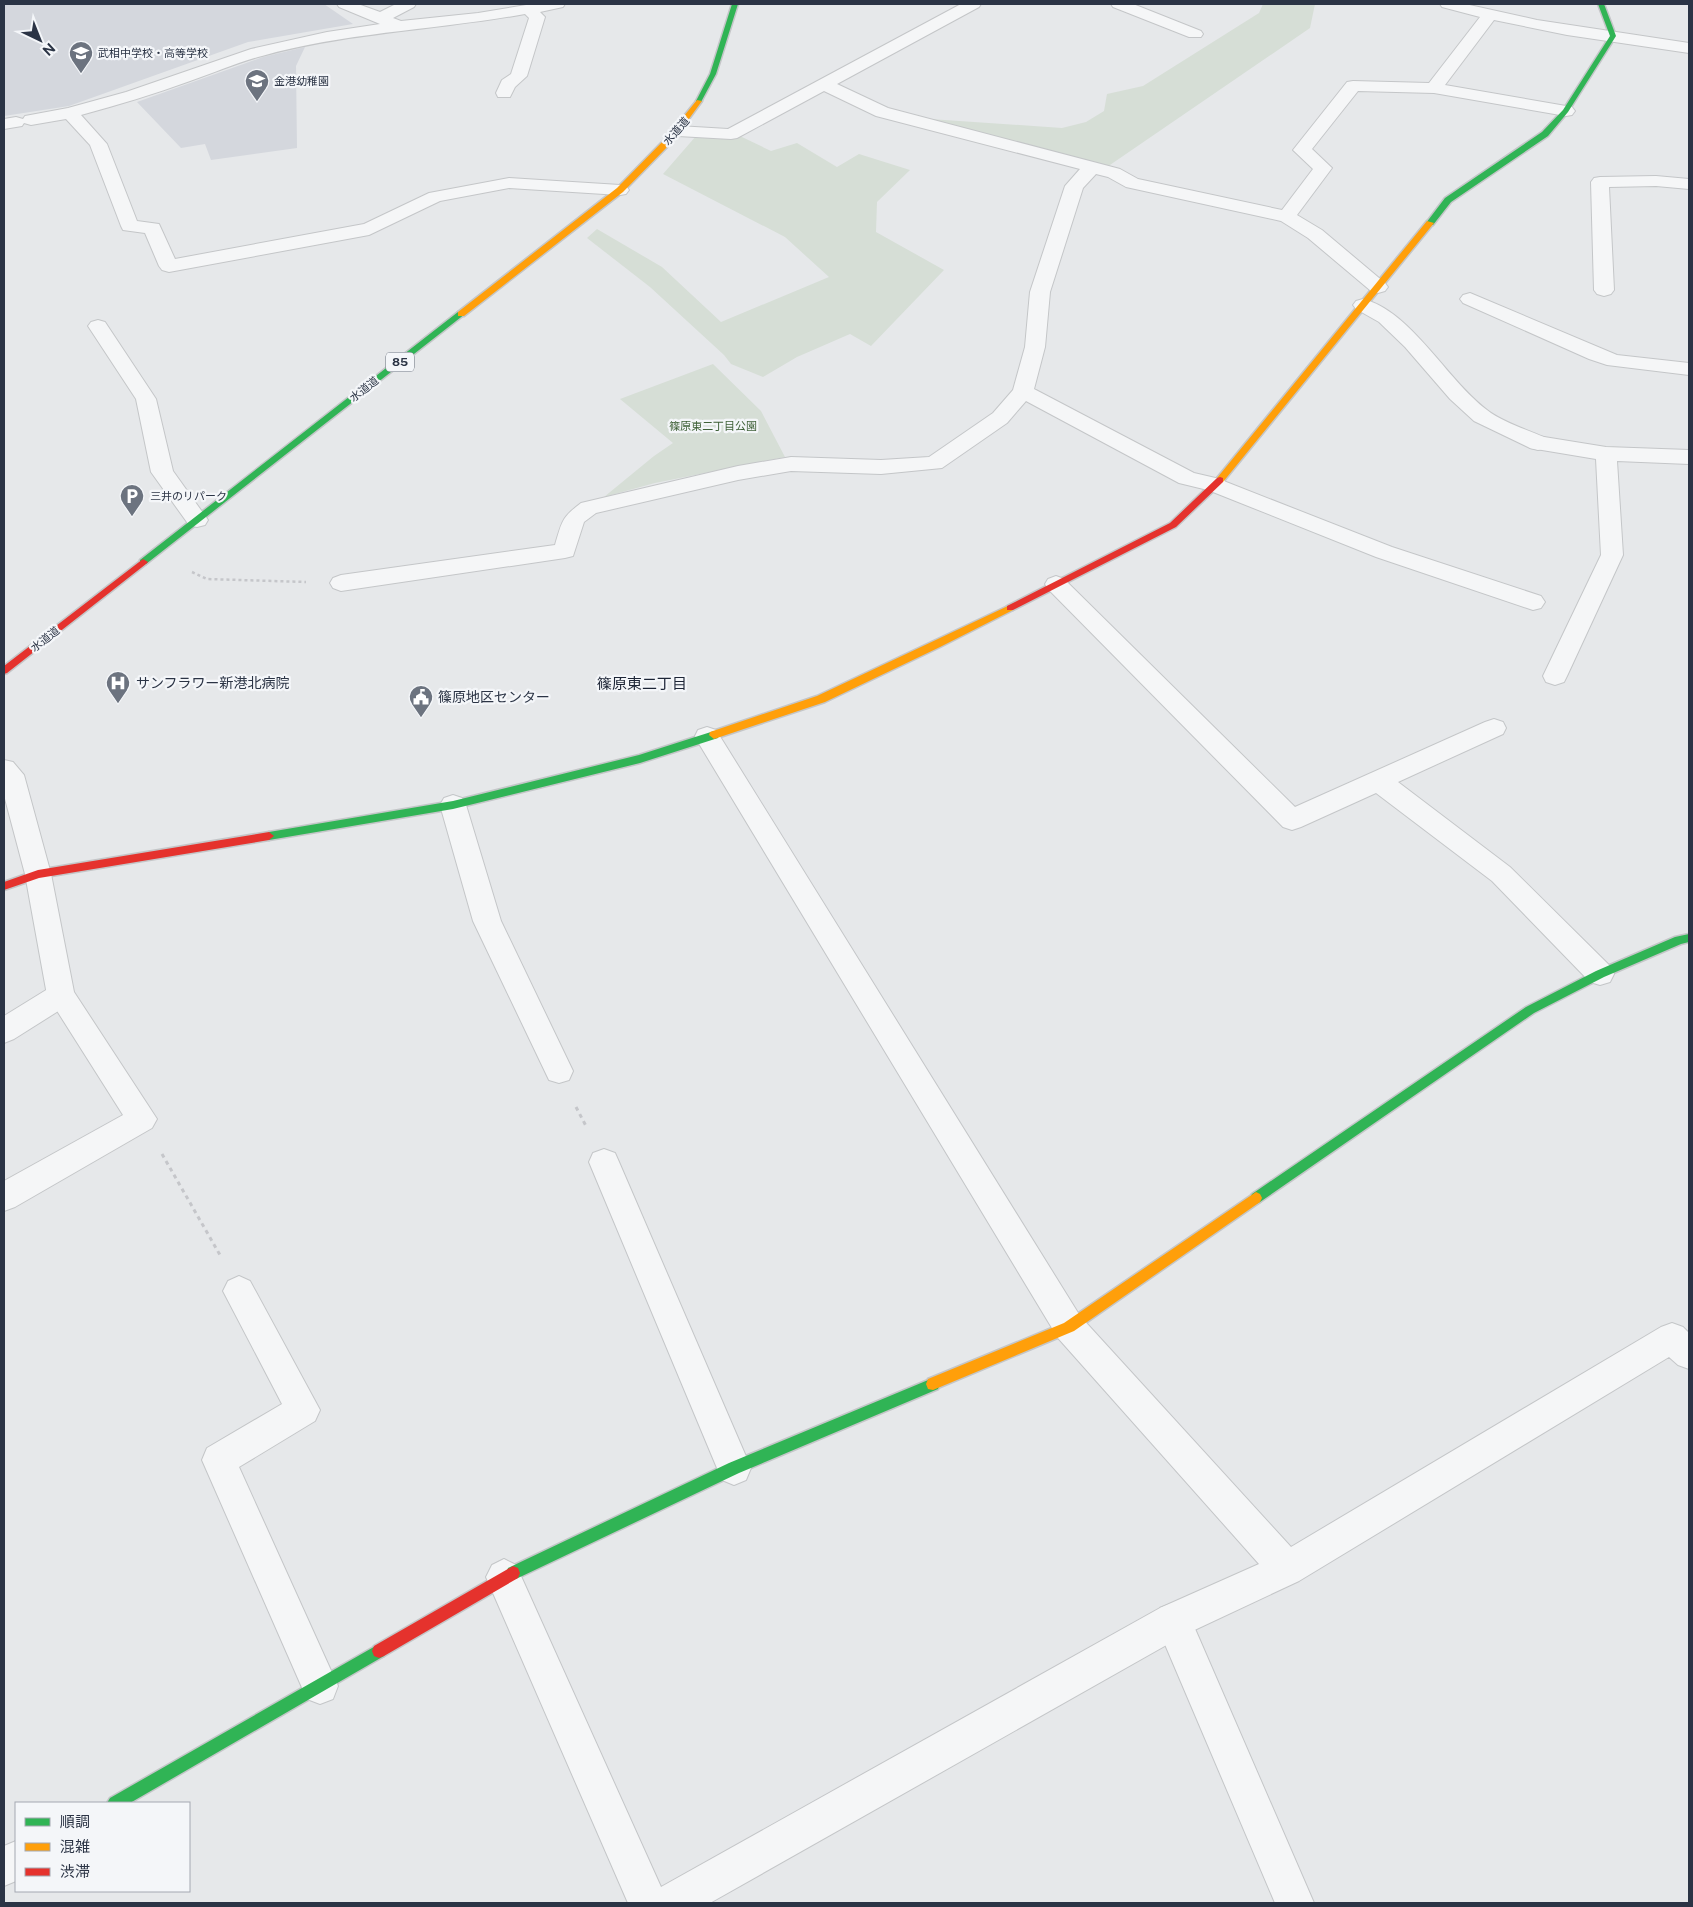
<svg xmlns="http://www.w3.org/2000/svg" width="1693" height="1907" font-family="'Public Sans','Noto Sans JP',sans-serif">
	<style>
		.built { fill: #d4d7dd }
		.green { fill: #d6ded6 }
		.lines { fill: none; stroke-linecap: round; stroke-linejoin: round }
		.lane-casing { stroke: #c4c6c8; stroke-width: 2 }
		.street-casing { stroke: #c4c6c8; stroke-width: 2 }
		.fast-casing { stroke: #c4c6c8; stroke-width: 3 }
		.slow-casing { stroke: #c4c6c8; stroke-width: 3 }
		.jam-casing { stroke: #c4c6c8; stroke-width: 3 }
		.path-far1 { stroke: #c5c6ca; stroke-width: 2.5; stroke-dasharray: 3 3; stroke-linecap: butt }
		.path { stroke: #c5c6ca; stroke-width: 3; stroke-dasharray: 4 4; stroke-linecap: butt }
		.lane { fill: #f5f6f7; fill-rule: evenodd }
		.street { fill: #f5f6f7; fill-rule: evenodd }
		.fast { fill: #30b455; fill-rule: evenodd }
		.slow { fill: #ff9f0a; fill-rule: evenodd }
		.jam { fill: #e5322d; fill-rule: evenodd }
		.labels { text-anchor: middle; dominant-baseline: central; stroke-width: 4.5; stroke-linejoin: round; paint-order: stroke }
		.far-poi-label { font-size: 11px; fill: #2b3445; stroke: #f4f6f9; text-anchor: start }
		.far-street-label { font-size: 11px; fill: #2b3445; stroke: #f4f6f9 }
		.far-park-label { font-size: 11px; fill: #3f6138; stroke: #f4f6f9 }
		.shield { fill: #f4f6f9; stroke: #676e7b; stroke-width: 1 }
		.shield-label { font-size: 12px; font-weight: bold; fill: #2b3445 }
		.poi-label { font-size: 14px; fill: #2b3445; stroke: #f4f6f9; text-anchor: start }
		.neighbourhood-label { font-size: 15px; fill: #1d2536; stroke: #f4f6f9 }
	</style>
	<rect width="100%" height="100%" fill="#e6e8ea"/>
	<path class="built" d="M4 4H324L353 24 248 42 69 106 4 116Z
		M305 47 296 66 297 148 211 160 205 144 181 148 137 102 263 57Z"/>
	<path class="green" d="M1263 4H1315L1310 28 1107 167 930 119 1062 128 1086 122 1104 111 1107 94 1143 86 1259 13Z
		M696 136 742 137 771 151 797 143 837 167 859 154 910 170 877 202 876 232 944 270 871 346 850 334 797 357 763 377 731 364 724 355 650 287 587 238 597 229 662 267 721 322 829 277 785 237 663 174Z
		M713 364 761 411 785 457 655 483 604 497 654 456 673 443 620 399Z"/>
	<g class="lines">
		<g class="lane-casing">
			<path id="lane" d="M1363 299C1411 311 1447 380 1487 410 1502 422 1528 430 1546 438L1549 443 1546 448 1538 450 1530 448 1474 421 1450 399 1405 347 1379 322 1356 309 1353 305 1356 301Z
				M1216 478 1392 547 1541 596 1545 602 1541 608 1533 610 1376 557 1208 490 1205 485 1208 480Z
				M453 795 462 798 466 805 501 921 573 1071 569 1080 559 1083 549 1080 473 921 440 805 444 798Z
				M61 983 71 987 75 995 71 1003 14 1039 4 1043V1016L51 987Z
				M239 1276 250 1281 320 1410 315 1421 239 1467 338 1686 333 1699 320 1704 307 1699 202 1460 207 1448 282 1404 223 1291 228 1281Z
				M1173 1603 1186 1608 1314 1903H1275L1155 1621 1160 1608Z"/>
		</g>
		<g class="street-casing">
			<path id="street" d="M337 4H358L380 12 396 4H416L414 7 393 18 401 21 478 13 532 4H565L563 7 540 12 545 17 527 76 515 87 510 97H498L496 93 502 80 511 74 529 18 525 14C438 30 348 32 262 56 238 62 214 73 190 81 154 94 118 105 81 115L107 144 137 221 159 224 175 259 364 224 429 193 509 178 620 185 626 186 629 190 626 194 620 195 509 188 440 201 369 235 169 272 162 270 159 266 145 233 123 230 121 226 90 145 66 119 31 125 24 123 22 126 4 129V119L16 117 23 119 25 116 68 108 126 92 251 49 327 32 380 24 339 7Z
				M961 4H981L979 7 837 84 888 108 1120 169 1138 179 1282 210 1313 169 1293 150 1347 82 1353 81 1429 83 1480 17 1442 7 1440 4H1465L1537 20 1689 43V53L1567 35 1494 20 1445 85 1566 106 1572 107 1575 111 1572 115 1566 116 1434 93 1358 91 1312 149 1332 168 1297 215 1322 230 1385 283 1388 287 1385 291 1378 293 1371 291 1308 238 1281 221 1126 187 1108 177 1096 174 1083 188 1050 292 1045 347 1034 389 1194 473 1224 480 1227 485 1224 490 1216 492 1179 483 1026 401 1007 423 942 468 881 474 791 471 738 480 596 513 584 522 573 556 565 558 341 591 333 588 330 583 333 578 341 575 555 545C562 522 561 518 581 503L738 466 791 457 881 460 929 457 993 413 1013 390 1025 347 1030 292 1065 186 1080 169 876 116 824 91 737 138 731 139 678 136 672 135 669 131 672 127 678 126 728 129Z
				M1111 4H1133L1201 31 1203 34 1201 37H1189L1113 7Z
				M1656 176 1689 179V189L1656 186 1609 187 1614 290 1611 294 1604 296 1597 294 1594 290 1591 182 1594 178 1600 177Z
				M1470 293 1617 355 1689 363V375L1607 365 1589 359 1463 303 1460 299 1463 295Z
				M98 320 105 322 156 399 173 471 208 520 205 525 197 527 189 525 151 472 136 399 88 326 91 322Z
				M1538 436 1606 447 1689 450V464L1617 461 1623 555 1567 676 1564 682 1555 685 1546 682 1543 676 1601 555 1596 459 1530 448 1527 443 1530 438Z
				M1056 576 1064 579 1295 807 1485 722 1494 719 1503 722 1506 728 1503 734 1398 782 1510 867 1610 966 1614 974 1610 982 1600 985 1590 982 1492 881 1376 793 1301 827 1292 830 1283 827 1048 589 1045 584 1048 579Z
				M707 727 716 730 1080 1316 1291 1547 1661 1327 1672 1323 1683 1327 1689 1333V1369L1678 1365 1669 1357 1299 1581 1186 1634 710 1903H628L486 1577 492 1565 504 1559 516 1565 661 1887 1160 1608 1259 1564 1058 1338 698 742 695 736 698 730Z
				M4 760 13 762 24 775 51 874 74 992 157 1119 152 1128 15 1207 4 1211V1181L123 1115 47 995 25 874 4 795Z
				M604 1149 615 1153 619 1162 751 1468 746 1480 734 1485 722 1480 589 1162 593 1153Z
				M16 1841V1881L4 1886V1846Z"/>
		</g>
		<g class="fast-casing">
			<path id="fast" d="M732 4H738L716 74 701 102H697L696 101 710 74Z
				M1598 4H1604L1616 36 1568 112 1548 136 1451 202 1433 225H1427L1426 223 1445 198 1542 132 1563 110 1610 36Z
				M458 312 465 314 146 564H140V560Z
				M714 731 719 735 718 738 640 763 453 809 269 840 264 836 269 832 453 801 639 755Z
				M1689 934V942L1681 944 1604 977 1534 1013 1260 1202 1256 1204 1252 1202 1250 1198 1252 1194 1526 1007 1596 971 1675 937Z
				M933 1378 938 1379 940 1384 938 1389 739 1473 518 1578 513 1580 508 1578 506 1573 508 1568 729 1463Z
				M379 1644 384 1646 386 1651 384 1656 130 1803H107L110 1798Z"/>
		</g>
		<g class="slow-casing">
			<path id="slow" d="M697 100 702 101 672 142 623 192 464 316H458V312L617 188 666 138Z
				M1427 221 1434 223 1223 482H1217V478Z
				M1010 605 1013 606V610L940 647 825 702 714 739 709 735 710 732 817 696Z
				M1256 1192 1260 1194 1262 1198 1260 1202 1074 1331 933 1390 928 1389 926 1384 928 1379 1064 1323Z"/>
		</g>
		<g class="jam-casing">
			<path id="jam" d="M1220 477 1223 478V482L1176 527 1013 610H1007V606L1170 523 1217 478Z
				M143 559 148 562 146 564 7 673 4 674V666Z
				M269 832 274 836 269 840 39 878 4 890V882L38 870Z
				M513 1566 518 1568 520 1573 518 1578 384 1656 379 1658 374 1656 372 1651 374 1646Z"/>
		</g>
		<path class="path-far1" d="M192 572 207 579 306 582"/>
		<path class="path" d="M576 1107 586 1126
			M162 1154 220 1255"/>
		<use href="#lane" class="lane"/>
		<use href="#street" class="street"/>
		<use href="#fast" class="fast"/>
		<use href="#slow" class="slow"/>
		<use href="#jam" class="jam"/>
	</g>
	<defs>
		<g id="school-pin" transform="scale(1.25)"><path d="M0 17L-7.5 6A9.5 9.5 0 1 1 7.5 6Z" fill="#6c737f" stroke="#f4f6f9"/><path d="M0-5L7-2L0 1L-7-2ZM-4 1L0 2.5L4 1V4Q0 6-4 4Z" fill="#fff"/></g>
		<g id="parking-pin" transform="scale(1.25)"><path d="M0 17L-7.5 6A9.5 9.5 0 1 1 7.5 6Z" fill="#6c737f" stroke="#f4f6f9"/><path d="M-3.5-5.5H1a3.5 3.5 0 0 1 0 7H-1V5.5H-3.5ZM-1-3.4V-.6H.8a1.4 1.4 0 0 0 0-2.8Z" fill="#fff"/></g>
		<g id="hospital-pin" transform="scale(1.25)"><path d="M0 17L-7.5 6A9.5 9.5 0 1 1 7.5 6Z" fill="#6c737f" stroke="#f4f6f9"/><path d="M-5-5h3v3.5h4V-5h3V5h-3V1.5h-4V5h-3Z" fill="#fff"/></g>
		<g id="civic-pin" transform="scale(1.25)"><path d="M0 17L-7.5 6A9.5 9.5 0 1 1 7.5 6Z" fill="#6c737f" stroke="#f4f6f9"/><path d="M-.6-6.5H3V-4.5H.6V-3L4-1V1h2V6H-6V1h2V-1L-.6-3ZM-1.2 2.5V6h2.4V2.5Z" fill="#fff"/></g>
	</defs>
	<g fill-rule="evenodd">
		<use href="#school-pin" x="81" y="53"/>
		<use href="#school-pin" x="257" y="81"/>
		<use href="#parking-pin" x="132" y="496"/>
		<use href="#hospital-pin" x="118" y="683"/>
		<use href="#civic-pin" x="421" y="697"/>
	</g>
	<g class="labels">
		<g class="far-poi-label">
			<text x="98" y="53">武相中学校・高等学校</text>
			<text x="274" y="81">金港幼稚園</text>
			<text x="150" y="496">三井のリパーク</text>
		</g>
		<g class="far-street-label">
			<text transform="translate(676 131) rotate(-49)">水道道</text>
			<text transform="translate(364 389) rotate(-38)">水道道</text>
			<text transform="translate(45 639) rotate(-38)">水道道</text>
		</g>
		<g class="far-park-label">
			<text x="713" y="426">篠原東二丁目公園</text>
		</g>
		<rect class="shield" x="386" y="352.5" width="28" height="19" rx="4"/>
		<g class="shield-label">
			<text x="400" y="362">85</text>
		</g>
		<g class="poi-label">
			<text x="136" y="683">サンフラワー新港北病院</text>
			<text x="438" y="697">篠原地区センター</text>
		</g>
		<g class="neighbourhood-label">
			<text x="642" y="683">篠原東二丁目</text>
		</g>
	</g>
	<rect width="1693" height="1907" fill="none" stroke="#2b3445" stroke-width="10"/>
	<rect x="15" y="1802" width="175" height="90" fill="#f4f6f9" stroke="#a4a8b1"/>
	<rect x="25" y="1818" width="25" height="8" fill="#30b455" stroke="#a4a8b1"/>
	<text x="60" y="1827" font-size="15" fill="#2b3445">順調</text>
	<rect x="25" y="1843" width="25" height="8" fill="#ff9f0a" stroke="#a4a8b1"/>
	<text x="60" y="1852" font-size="15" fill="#2b3445">混雑</text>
	<rect x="25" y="1868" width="25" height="8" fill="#e5322d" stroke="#a4a8b1"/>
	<text x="60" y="1877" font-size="15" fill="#2b3445">渋滞</text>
	<g transform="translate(40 40) rotate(137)" stroke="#f4f6f9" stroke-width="4" paint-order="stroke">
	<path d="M0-4L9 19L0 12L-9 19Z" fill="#2b3445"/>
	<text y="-8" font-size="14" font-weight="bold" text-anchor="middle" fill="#2b3445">N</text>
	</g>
</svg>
